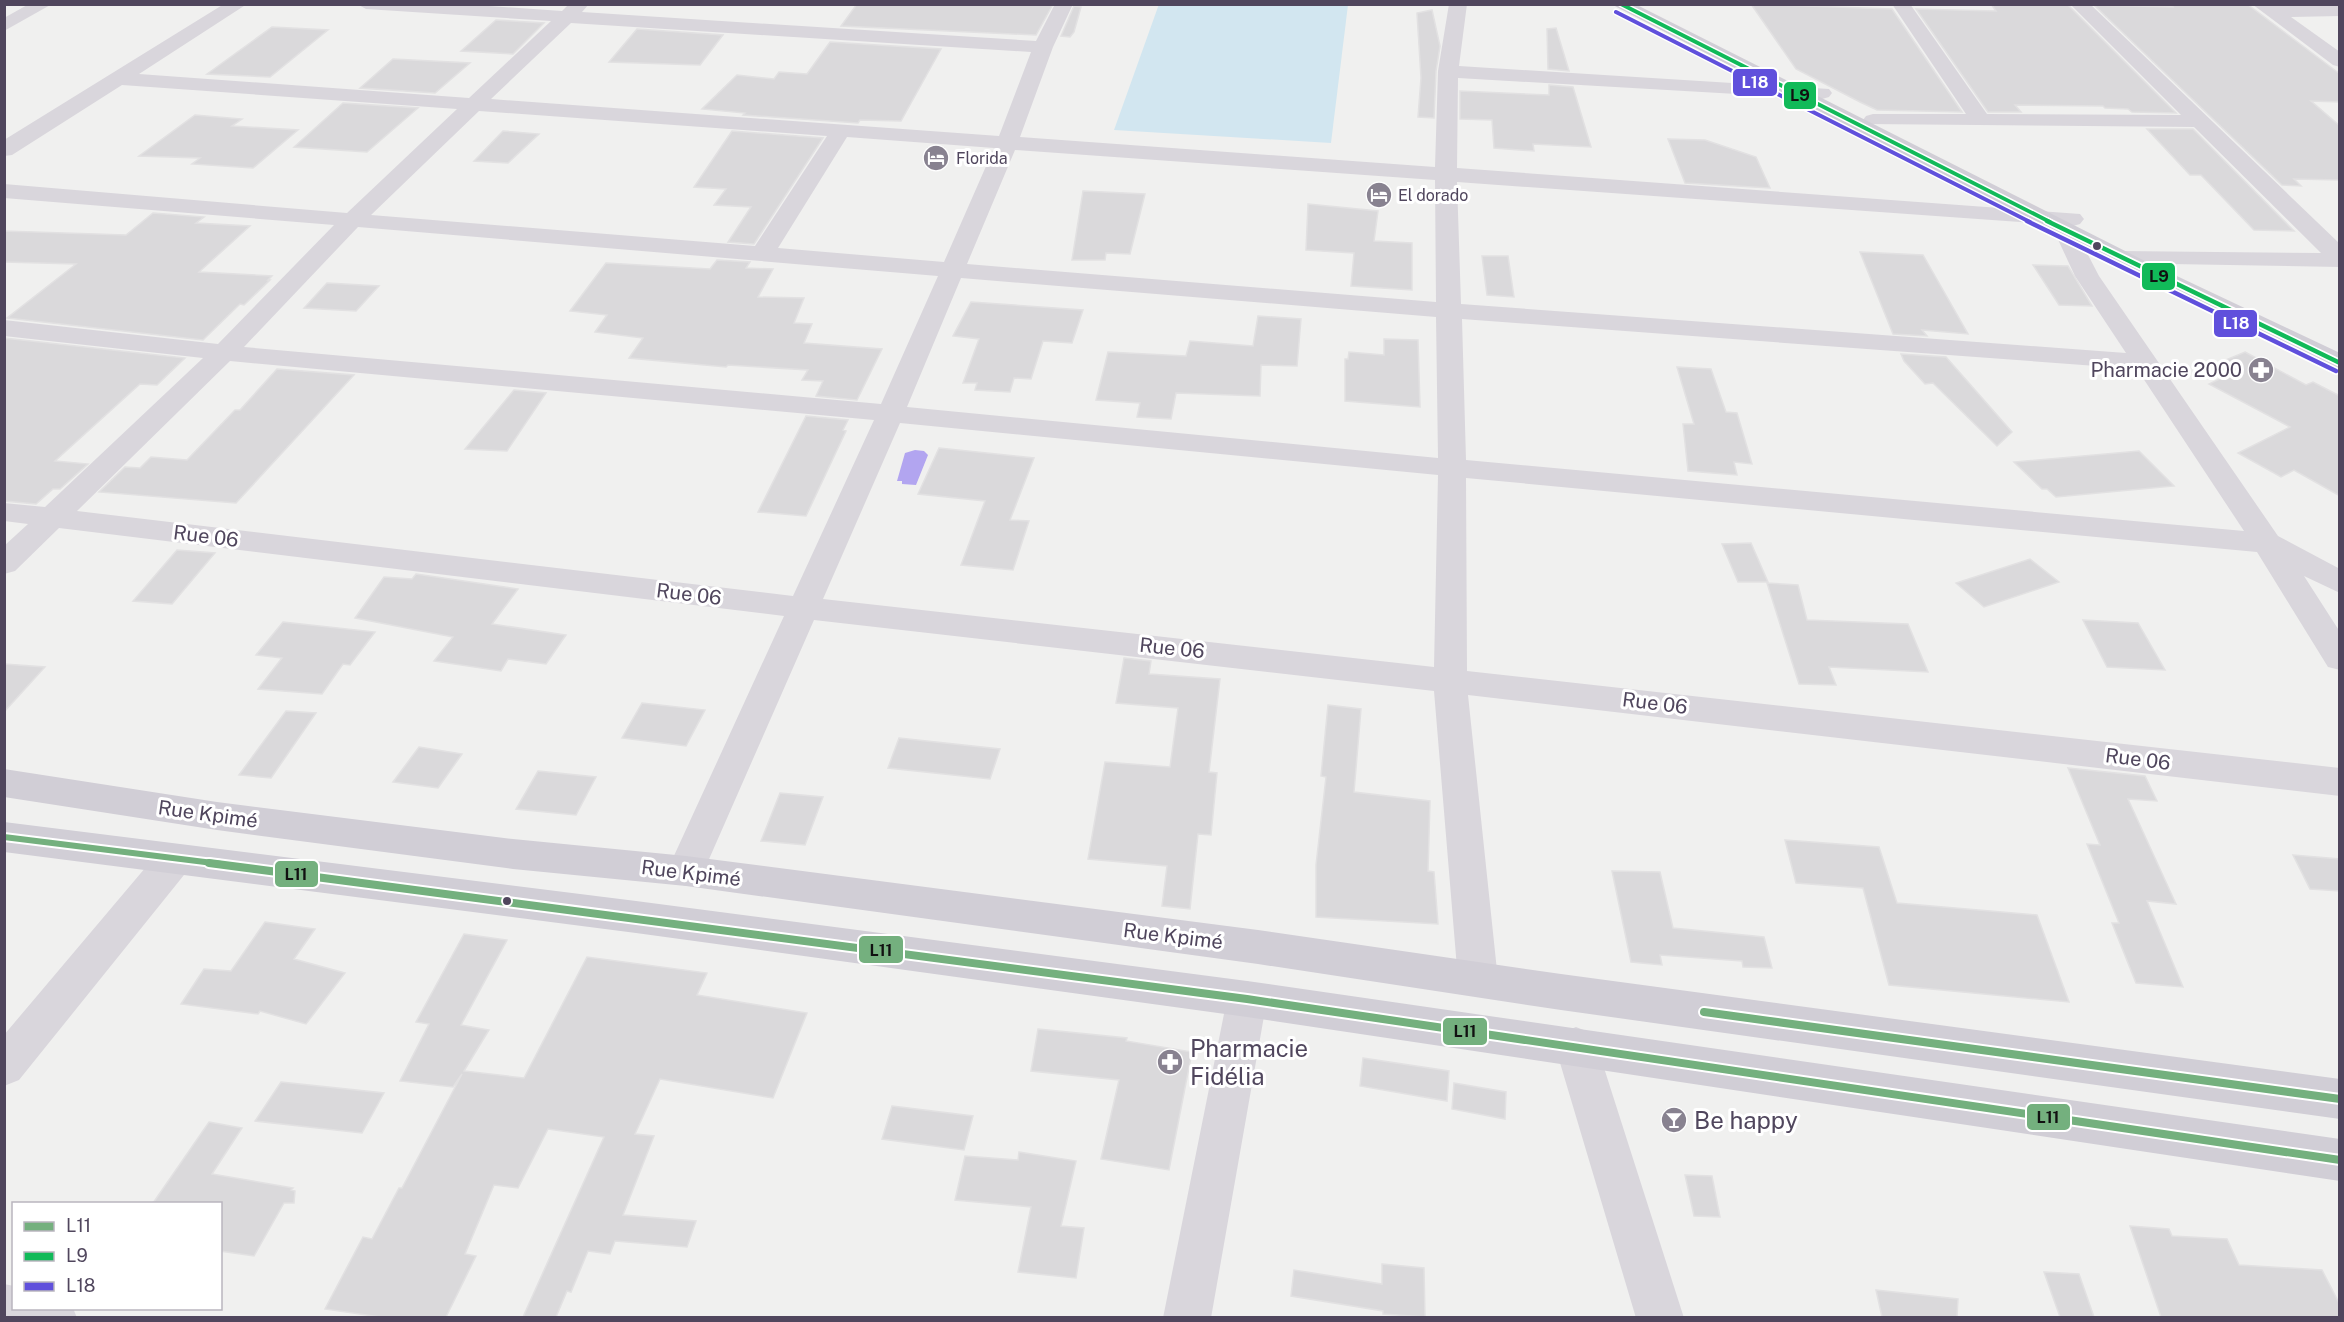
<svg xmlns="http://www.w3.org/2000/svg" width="2344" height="1322" font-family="'Public Sans',sans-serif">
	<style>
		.green { fill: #d2e6f0 }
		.water { fill: #b2a5f0 }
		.building { fill: #dad9db; stroke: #e2e1e2; stroke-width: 1.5 }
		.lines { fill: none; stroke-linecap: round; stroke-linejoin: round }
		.minor { fill: #d9d6dc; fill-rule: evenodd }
		.major { fill: #d1ced6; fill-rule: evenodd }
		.bus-1-far1-casing { stroke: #fff; stroke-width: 10 }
		.bus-1-casing { stroke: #fff; stroke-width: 12 }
		.bus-2-far1-casing { stroke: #fff; stroke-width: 7 }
		.bus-2-casing { stroke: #fff; stroke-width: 8 }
		.bus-3-far1-casing { stroke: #fff; stroke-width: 7 }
		.bus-3-casing { stroke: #fff; stroke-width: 8 }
		.bus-1-far1 { stroke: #74b07e; stroke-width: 6 }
		.bus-1 { stroke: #74b07e; stroke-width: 8 }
		.bus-2-far1 { stroke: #11ba59; stroke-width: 4 }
		.bus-2 { stroke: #11ba59; stroke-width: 4.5 }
		.bus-3-far1 { stroke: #6050dc; stroke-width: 4 }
		.bus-3 { stroke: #6050dc; stroke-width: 4.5 }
		.bus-dot { fill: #50465d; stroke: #fff; stroke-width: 2 }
		.labels { text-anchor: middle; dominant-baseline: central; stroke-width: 6; stroke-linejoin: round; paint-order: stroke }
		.far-poi-label { font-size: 16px; fill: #50465d; stroke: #fff; text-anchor: start }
		.poi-label { font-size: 20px; fill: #50465d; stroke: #fff; text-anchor: end }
		.street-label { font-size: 20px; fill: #50465d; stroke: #fff }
		.near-poi-label { font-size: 24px; fill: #50465d; stroke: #fff; text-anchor: start }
		.line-badge { stroke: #fff; stroke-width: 2 }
		.badge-label { font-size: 16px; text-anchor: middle; font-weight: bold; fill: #fff }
		.pale-badge-label { font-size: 16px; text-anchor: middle; font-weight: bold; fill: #111 }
	</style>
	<rect width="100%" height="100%" fill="#f0f0ef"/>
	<path class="green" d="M1159 4 1348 5 1331 143 1114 130Z"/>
	<path class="water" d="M915 450 924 451 928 455 916 485 902 484V481H897L905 453Z"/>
	<path class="building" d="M857 4H1047L1052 6 1036 35 841 26Z
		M1751 4 1892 9 1962 112 1877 110 1860 102 1796 69Z
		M1991 4 2068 5 2176 113 2132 112 2128 109 2105 108 2103 106 2015 105 2021 112H1988L1916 9 1996 11Z
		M2171 4H2247L2340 74V102L2311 101 2340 126V180L2294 179 2301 186 2282 185 2094 5 2173 7Z
		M1074 6 1081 7 1074 32 1070 37 1061 36Z
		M1432 10 1440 46 1436 71 1434 118 1418 117 1421 78 1417 13Z
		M496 20 544 23 513 54 461 51Z
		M272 27 328 30 270 77 207 74Z
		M1556 28 1569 71 1548 69 1547 29Z
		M637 29 723 35 700 65 609 62Z
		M830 42 941 49 901 121 860 120 858 123 743 115 745 113 702 109 737 75 774 79 779 72 807 74Z
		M393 59 470 63 435 93 360 88Z
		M1549 85 1573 87 1591 147 1533 144 1534 151 1494 148 1492 120 1460 119V91L1549 95Z
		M343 103 418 108 367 152 294 147Z
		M195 115 242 119 232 126 298 130 253 168 192 164 200 158 139 156Z
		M2147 129H2193L2294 231 2254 230 2201 175H2190Z
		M503 131 539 134 508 163 474 161Z
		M732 131 823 138 754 244 728 242 751 207 714 205 726 189 694 187Z
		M1668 139 1705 140 1756 157 1770 188 1685 183Z
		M1083 191 1145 194 1130 254 1106 253 1105 260H1072Z
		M1308 204 1378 211 1374 241 1412 243V290L1351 286 1354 253 1306 250Z
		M153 213 204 217 196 223 250 226 199 272 272 276 268 280H270L244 305 240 304 203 340 7 318 76 264 4 262V231L126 235Z
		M1860 252 1923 255 1968 334 1922 330 1927 336 1893 334Z
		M1482 256H1508L1514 297 1487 295Z
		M717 260 750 262 746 268 773 269 758 297 804 298 794 323 812 324 804 343 882 349 857 400 816 396 823 381 802 380 808 370 728 365 726 367 629 358 643 338 595 332 607 315 570 311 606 263 710 269Z
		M2033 265 2068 266 2092 306 2059 305Z
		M327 283 379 286 356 311 304 308Z
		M971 302 1083 310 1072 343 1043 341 1031 379 1014 378 1010 392 975 390 977 383H963L979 339 953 336Z
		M1258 316 1301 319 1297 366 1261 365 1260 396 1176 393 1171 419 1137 417 1140 403 1096 400 1108 352 1186 356 1190 341 1253 346Z
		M4 338 185 358 157 385 140 384 55 461 88 464 60 489H53L36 504 4 501Z
		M1384 339 1418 340 1420 407 1345 401V359H1348L1349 352 1384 355Z
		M2245 352 2306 385 2313 382 2340 396V496L2294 470 2281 477 2238 453 2290 427 2209 384 2228 375 2211 366Z
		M1901 354 1946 357 2012 432 1997 446 1933 383 1925 384 1904 361Z
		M1677 367 1711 369 1726 412 1737 413 1752 464 1734 462 1737 475 1688 471 1683 424H1694Z
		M277 369 354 375 236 503 99 492 125 467 140 468 151 457 187 460 235 410H240Z
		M514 390 546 393 507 451 465 449Z
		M806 416 848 420 843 430 846 431 806 516 758 512Z
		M939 448 1034 458 1010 520 1029 521 1013 570 961 565 985 501 918 494Z
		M2139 451 2174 486 2056 497 2047 489H2042L2014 462Z
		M1751 543 1768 582H1738L1722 544Z
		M177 550 215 553 172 604 133 601Z
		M2030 559 2059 582 1984 607 1956 583Z
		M416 574 518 589 492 624 566 635 546 664 508 659 501 671 434 661 453 637 355 618 384 577 412 579Z
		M1767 583 1798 585 1807 620 1908 624 1928 672 1829 667 1836 685 1799 684Z
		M2083 620 2138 623 2165 670 2107 667Z
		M283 622 375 632 350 665 343 664 322 694 258 689 282 658 256 655Z
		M1124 658 1151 661 1149 674 1220 679 1209 772 1217 773 1211 835 1198 834 1190 909 1162 906 1167 866 1088 859 1105 762 1170 767 1178 708 1116 703Z
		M4 664 45 667 4 712Z
		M642 703 705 710 686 746 622 738Z
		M1328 705 1361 709 1354 792 1430 801 1428 871 1434 872 1438 924 1316 917V865L1326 777 1321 776Z
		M286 711 316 713 271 778 239 775Z
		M899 738 1000 749 990 779 888 768Z
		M419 747 462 754 438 788 393 782Z
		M2068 768 2145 776 2157 801 2128 799 2176 904 2147 901 2183 987 2136 983 2112 923H2119L2087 844 2100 845Z
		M538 771 596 777 576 815 516 809Z
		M780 793 823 797 805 845 761 841Z
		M1785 840 1879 847 1897 903 2037 915 2069 1002 1889 985 1863 888 1796 883Z
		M2293 855 2340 859V891L2310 889Z
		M1612 871 1660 872 1673 928 1764 937 1772 968 1743 967 1742 961 1660 955 1662 965 1631 962Z
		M265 922 315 929 294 959 345 973 306 1024 260 1011 258 1014 181 1004 204 969 231 971Z
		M464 934 507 940 461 1025 489 1030 464 1071 524 1078 587 957 707 973 697 995 807 1013 773 1098 660 1079 635 1134 654 1136 623 1215 696 1221 687 1247 615 1241 610 1254 588 1251 571 1292 567 1291 556 1317H523L604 1137 548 1129 518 1188 494 1185 465 1254 476 1256 446 1317H380L325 1309 363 1237 372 1239 399 1188H402L462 1074 453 1087 400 1081 429 1024 416 1022Z
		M1038 1029 1127 1038 1126 1041 1192 1052 1169 1170 1101 1159 1119 1080 1031 1071Z
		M1363 1058 1449 1071 1447 1101 1360 1086Z
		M281 1082 384 1093 362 1133 255 1121Z
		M1454 1083 1506 1092 1505 1119 1452 1109Z
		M892 1106 973 1116 964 1150 882 1139Z
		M209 1122 242 1128 212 1174 293 1188 291 1190 295 1191 294 1203H284L254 1256 220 1251V1203H153Z
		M1019 1152 1076 1161 1061 1226 1084 1228 1076 1278 1018 1272 1031 1207 955 1200 965 1156 1018 1160Z
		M1685 1175 1712 1176 1720 1217 1694 1216Z
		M2130 1226 2169 1229 2172 1236 2227 1239 2239 1265 2322 1270 2340 1305V1317H2161Z
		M1382 1264 1424 1268 1425 1317 1383 1314V1311L1291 1296 1294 1270 1382 1284Z
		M2044 1272 2079 1274 2094 1317H2060Z
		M1876 1290 1958 1299 1957 1317H1882Z"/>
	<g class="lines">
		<path class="minor" d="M29 4H52L4 31V18Z
			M224 4H247L139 74 469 98 551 21 366 9 357 4H461L562 11 569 4H589L582 12 1036 41 1055 4H1073L1053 47 1020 137 1435 167 1438 71 1449 4H1467L1459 66 1829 89 1832 93 1829 97 1822 99 1458 78 1457 168 2080 214 2084 219 2080 224 2073 226 2099 276 2278 536 2340 569V593L2304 576 2340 632V670L2328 667 2257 552 1466 478 1467 671 2340 768V796L1468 695 1498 980 1492 992 1478 997 1464 992 1458 980 1434 691 814 620 699 882 686 886 673 882 667 871 784 616 59 528 15 571 4 574V546L28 524 4 521V503L45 507 203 358 4 336V320L218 344 334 225 4 198V184L347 213 457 109 122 85 12 155 4 156V140ZM571 23 1031 52 999 136 491 99ZM479 111 827 136 755 246 371 215ZM847 137 994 148 944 262 778 248ZM1015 150 1435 180 1436 302 967 264ZM1457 182 2061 225 2054 231 2075 276 2126 353 1461 304ZM358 227 938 276 881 404 244 347ZM961 278 1436 317 1438 458 907 407ZM1462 319 2137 369 2244 531 1466 460ZM230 361 874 420 793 596 77 511ZM900 423 1438 475 1434 667 823 599Z
			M1892 4H1910L1987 114 2181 115 2070 4H2090L2340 244V267L2112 263 2108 258 2112 253 2120 251 2321 253 2194 127 1866 124 1863 120 1866 116 1873 114H1966Z
			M2252 4H2340V16L2291 17 2340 52V67L2333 65Z
			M175 844 188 848 194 859 188 870 19 1080 4 1086V1035L162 848Z
			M1247 981 1261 987 1267 999 1211 1318H1163L1227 999 1233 987Z
			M1576 1027 1591 1033 1597 1046 1684 1318H1636L1555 1046 1561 1033Z
			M4 1284 14 1286V1308H73L77 1318H4Z"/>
		<path class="major" d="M1611 4H1635L2145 261 2340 353V371L2127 271Z
			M4 769 217 802 513 839 686 856 1258 930 1561 974 2340 1079V1119L1561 1010 1258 964 686 886 513 869 217 830 4 797Z
			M4 822 636 901 1247 981 2340 1139V1181L1247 1017 636 933 4 852Z"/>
		<g class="bus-1-far1-casing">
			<path id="bus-1-far1" d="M4 837 221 864"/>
		</g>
		<g class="bus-1-casing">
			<path id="bus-1" d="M209 863 1247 999 2340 1160
				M1704 1012 2340 1099"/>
		</g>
		<g class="bus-2-far1-casing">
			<path id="bus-2-far1" d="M1621 4 2050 222"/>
		</g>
		<g class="bus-2-casing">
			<path id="bus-2" d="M2047 221 2340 363"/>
		</g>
		<g class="bus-3-far1-casing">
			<path id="bus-3-far1" d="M1616 12 2030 222"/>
		</g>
		<g class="bus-3-casing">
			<path id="bus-3" d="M2027 221 2336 371"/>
		</g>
		<use href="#bus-1-far1" class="bus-1-far1"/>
		<use href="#bus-1" class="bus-1"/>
		<use href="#bus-2-far1" class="bus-2-far1"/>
		<use href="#bus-2" class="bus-2"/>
		<use href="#bus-3-far1" class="bus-3-far1"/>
		<use href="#bus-3" class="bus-3"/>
	</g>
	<defs>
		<g id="hotel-disc" transform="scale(1.35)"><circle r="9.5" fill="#888290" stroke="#fff"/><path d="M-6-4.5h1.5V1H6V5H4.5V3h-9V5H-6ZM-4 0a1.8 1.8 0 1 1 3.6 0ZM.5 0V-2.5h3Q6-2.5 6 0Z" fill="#fff"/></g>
		<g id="pharmacy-disc" transform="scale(1.35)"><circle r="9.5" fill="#888290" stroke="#fff"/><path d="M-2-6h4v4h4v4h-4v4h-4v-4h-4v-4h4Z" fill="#fff"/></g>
		<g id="bar-disc" transform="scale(1.35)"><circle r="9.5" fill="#888290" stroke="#fff"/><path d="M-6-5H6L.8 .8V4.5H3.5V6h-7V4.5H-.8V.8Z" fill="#fff"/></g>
	</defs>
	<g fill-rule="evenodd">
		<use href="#hotel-disc" x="936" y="158"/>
		<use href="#hotel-disc" x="1379" y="195"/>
		<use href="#pharmacy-disc" x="2261" y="370"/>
		<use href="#pharmacy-disc" x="1170" y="1062"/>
		<use href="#bar-disc" x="1674" y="1120"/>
	</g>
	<g class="bus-dot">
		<circle cx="2097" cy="246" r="5"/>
		<circle cx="507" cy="901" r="5"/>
	</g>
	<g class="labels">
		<g class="far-poi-label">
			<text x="956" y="158">Florida</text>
			<text x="1398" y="195">El dorado</text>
		</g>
		<g class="poi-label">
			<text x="2242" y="370">Pharmacie 2000</text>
		</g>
		<g class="street-label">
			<text transform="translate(206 536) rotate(7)">Rue 06</text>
			<text transform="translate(689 594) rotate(7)">Rue 06</text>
			<text transform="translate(1172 648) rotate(6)">Rue 06</text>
			<text transform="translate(1655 703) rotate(7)">Rue 06</text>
			<text transform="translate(2138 759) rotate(7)">Rue 06</text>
			<text transform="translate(208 814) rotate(8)">Rue Kpimé</text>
			<text transform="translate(691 873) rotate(7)">Rue Kpimé</text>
			<text transform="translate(1173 936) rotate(7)">Rue Kpimé</text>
		</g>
		<g class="near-poi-label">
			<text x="1190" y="1048">Pharmacie<tspan x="1190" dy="28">Fidélia</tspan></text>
			<text x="1694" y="1120">Be happy</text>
		</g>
	</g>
	<g class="line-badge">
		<rect x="1732" y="68" width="46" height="29" rx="6" fill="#6050dc"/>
		<rect x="1783" y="81" width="34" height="29" rx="6" fill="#11ba59"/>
		<rect x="2141" y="262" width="35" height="29" rx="6" fill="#11ba59"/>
		<rect x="2213" y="309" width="45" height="29" rx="6" fill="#6050dc"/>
		<rect x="274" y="860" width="45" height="28" rx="6" fill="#74b07e"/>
		<rect x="858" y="935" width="46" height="29" rx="6" fill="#74b07e"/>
		<rect x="1442" y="1017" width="46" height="29" rx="6" fill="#74b07e"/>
		<rect x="2026" y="1103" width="45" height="28" rx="6" fill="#74b07e"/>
	</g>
	<g class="badge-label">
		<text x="1755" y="88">L18</text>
		<text x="2236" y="329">L18</text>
	</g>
	<g class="pale-badge-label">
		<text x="1800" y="101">L9</text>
		<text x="2159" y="282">L9</text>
		<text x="296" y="880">L11</text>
		<text x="881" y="956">L11</text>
		<text x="1465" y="1037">L11</text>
		<text x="2048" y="1123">L11</text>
	</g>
	<rect width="2344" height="1322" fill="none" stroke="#50465d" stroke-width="12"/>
	<rect x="12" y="1202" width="210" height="108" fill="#ffffff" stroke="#b9b5be" stroke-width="1.5"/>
	<rect x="24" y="1222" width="30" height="9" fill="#74b07e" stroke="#b9b5be" stroke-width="1.5"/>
	<text x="66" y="1232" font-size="18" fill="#50465d">L11</text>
	<rect x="24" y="1252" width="30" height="9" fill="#11ba59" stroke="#b9b5be" stroke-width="1.5"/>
	<text x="66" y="1262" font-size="18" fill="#50465d">L9</text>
	<rect x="24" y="1282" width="30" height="9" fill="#6050dc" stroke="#b9b5be" stroke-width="1.5"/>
	<text x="66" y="1292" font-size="18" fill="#50465d">L18</text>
</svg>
